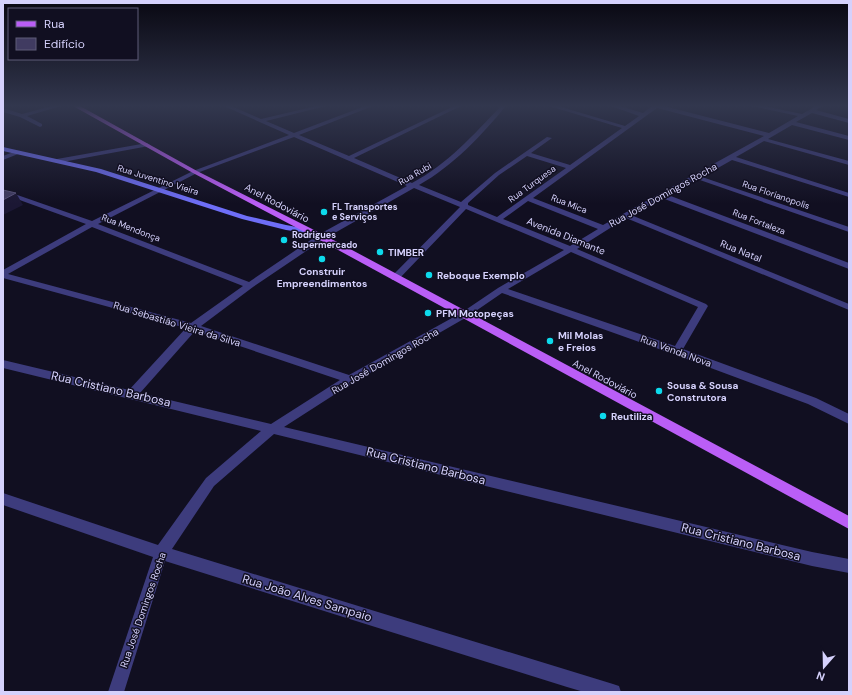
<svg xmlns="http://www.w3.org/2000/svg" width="852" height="695" font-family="'DM Sans',sans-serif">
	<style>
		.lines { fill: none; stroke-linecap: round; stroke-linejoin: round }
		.street { fill: #3d3c7d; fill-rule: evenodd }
		.secondary { fill: #6e6ef7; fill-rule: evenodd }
		.primary { fill: #ba5ef6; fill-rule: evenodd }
		.shaded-wall { fill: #1b1734 }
		.building { fill: #403b61; stroke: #585279 }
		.poi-dot { fill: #0ddaec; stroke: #110f21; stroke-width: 1.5 }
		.labels { text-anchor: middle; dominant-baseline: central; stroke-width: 3; stroke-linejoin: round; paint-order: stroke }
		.far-street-label { font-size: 9px; fill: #d5d1fc; stroke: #110f21 }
		.far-poi-label { font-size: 9px; font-weight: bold; fill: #d5d1fc; stroke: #110f21; text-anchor: start }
		.street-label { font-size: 10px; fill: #d5d1fc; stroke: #110f21 }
		.poi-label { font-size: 10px; font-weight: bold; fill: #d5d1fc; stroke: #110f21; text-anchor: start }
		.near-street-label { font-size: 12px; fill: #d5d1fc; stroke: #110f21 }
	</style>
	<rect width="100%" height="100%" fill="#110f21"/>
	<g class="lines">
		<path class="street" d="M52 106H61L27 116 42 124V126L40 127 20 117 3 112V108L22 114Z
			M224 106H231L261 119 316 106H326L266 121 294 133 365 106H373L299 135 349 156 454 106H461L354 158 412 183C448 164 473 135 501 106H506C481 136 453 166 419 185L461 202 495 173 547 137 552 138 531 153 570 165 622 128 549 106H558L625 126 639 116 611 106H620L643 113 652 106H664L769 133 798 116 752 106H764L802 114 816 106H822L816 110 849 119V123L812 113 796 122 849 136V140L792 125 768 139 849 161V165L764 141 736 157 849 193V197L732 160 702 177 849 227V232L697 179 668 195 849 263V269L662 198 631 215 849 304V310L626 218 577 249 706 304 708 306 683 349 816 398 849 414V424L808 404 673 354 502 293 467 317 354 382 284 427 812 552 849 559V573L812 566 274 434 214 486 172 549 613 684 619 686 621 692H584L567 687 165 561 124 692H108L153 557 3 505V493L158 545 206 478 261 431 3 368V360L129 390 186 328 3 278V270L86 224 3 194V190L92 221 193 171 289 135ZM657 108 764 136 603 225 533 198ZM294 137 407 186 318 235 249 282 98 224 197 173ZM527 156 566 168 497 217 468 205V203L499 175ZM414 188 460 207 392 276 391 278 392 280H398L466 209 564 250 498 288 461 313 349 375 201 326 253 287 324 239ZM528 201 598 229 570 246 503 219ZM92 227 243 286 191 323 8 274ZM571 252 698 307 675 346 508 289ZM195 331 340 380 271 424 140 393Z
			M147 143 150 145 149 146 57 163 54 161 57 159Z
			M16 151 18 152V154L3 160V156Z"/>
		<path class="secondary" d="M3 147 101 169 247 216 286 225 307 229 311 231 307 233 286 230 242 219 96 172 3 151Z"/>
		<path class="primary" d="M73 106H80L197 171 324 235 849 516V529L318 239 193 173Z"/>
	</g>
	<path class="shaded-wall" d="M16 193 23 205 3 215V200Z"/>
	<path class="building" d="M3 190 16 193 3 200Z"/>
	<linearGradient id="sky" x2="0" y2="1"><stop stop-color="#090812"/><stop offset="0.52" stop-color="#32374e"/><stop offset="1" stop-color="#32374e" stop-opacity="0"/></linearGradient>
	<rect width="852" height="204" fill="url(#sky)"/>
	<g class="poi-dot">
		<circle cx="324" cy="212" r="4"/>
		<circle cx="284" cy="240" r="4"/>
		<circle cx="380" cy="252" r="4"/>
		<circle cx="322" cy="259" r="4"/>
		<circle cx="429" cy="275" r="4"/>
		<circle cx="428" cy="313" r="4"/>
		<circle cx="550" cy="341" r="4"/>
		<circle cx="659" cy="391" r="4"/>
		<circle cx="603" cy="416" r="4"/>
	</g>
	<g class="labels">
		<g class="far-street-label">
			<text transform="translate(415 174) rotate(-30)">Rua Rubi</text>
			<text transform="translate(158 180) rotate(17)">Rua Juventino Vieira</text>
			<text transform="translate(532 184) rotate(-36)">Rua Turquesa</text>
			<text transform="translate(776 195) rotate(19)">Rua Florianopolis</text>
			<text transform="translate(569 204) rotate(21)">Rua Mica</text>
			<text transform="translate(759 222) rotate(21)">Rua Fortaleza</text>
			<text transform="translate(131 228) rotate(21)">Rua Mendonça</text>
		</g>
		<g class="far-poi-label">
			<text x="332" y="207">FL Transportes<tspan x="332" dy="10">e Serviços</tspan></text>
			<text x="292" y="235">Rodrigues<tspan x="292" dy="10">Supermercado</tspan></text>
		</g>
		<g class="street-label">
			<text transform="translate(663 195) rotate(-29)">Rua José Domingos Rocha</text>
			<text transform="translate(277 203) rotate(28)">Anel Rodoviário</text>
			<text transform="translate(566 236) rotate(22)">Avenida Diamante</text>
			<text transform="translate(741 251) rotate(22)">Rua Natal</text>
			<text transform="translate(177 324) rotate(17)">Rua Sebastião Vieira da Silva</text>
			<text transform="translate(676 351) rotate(20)">Rua Venda Nova</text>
			<text transform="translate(385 361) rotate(-30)">Rua José Domingos Rocha</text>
			<text transform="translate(605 379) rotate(28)">Anel Rodoviário</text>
			<text transform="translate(143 610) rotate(-71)">Rua José Domingos Rocha</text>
		</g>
		<g class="poi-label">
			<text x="388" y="252">TIMBER</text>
			<text x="322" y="271" text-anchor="middle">Construir<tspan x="322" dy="12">Empreendimentos</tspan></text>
			<text x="437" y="275">Reboque Exemplo</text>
			<text x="436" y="313">PFM Motopeças</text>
			<text x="558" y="335">Mil Molas<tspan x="558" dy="12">e Freios</tspan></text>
			<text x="667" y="385">Sousa &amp; Sousa<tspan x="667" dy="12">Construtora</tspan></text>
			<text x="611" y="416">Reutiliza</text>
		</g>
		<g class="near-street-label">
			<text transform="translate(111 389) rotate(13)">Rua Cristiano Barbosa</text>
			<text transform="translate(426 466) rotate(14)">Rua Cristiano Barbosa</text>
			<text transform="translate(741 542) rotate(14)">Rua Cristiano Barbosa</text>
			<text transform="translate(307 598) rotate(17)">Rua João Alves Sampaio</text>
		</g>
	</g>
	<rect width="852" height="695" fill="none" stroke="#d5d1fc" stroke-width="8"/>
	<rect x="8" y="8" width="130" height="52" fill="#110f21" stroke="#5f5d79"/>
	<rect x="16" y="21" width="20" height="6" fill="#ba5ef6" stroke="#5f5d79"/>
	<text x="44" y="28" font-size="12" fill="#d5d1fc">Rua</text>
	<rect x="16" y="38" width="20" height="12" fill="#403b61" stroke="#5f5d79"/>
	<text x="44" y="48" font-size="12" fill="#d5d1fc">Edifício</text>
	<g transform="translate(824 667) rotate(200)" stroke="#110f21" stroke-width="3" paint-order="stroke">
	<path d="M0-3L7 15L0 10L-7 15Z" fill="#d5d1fc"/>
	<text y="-6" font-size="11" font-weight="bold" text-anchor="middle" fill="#d5d1fc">N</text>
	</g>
</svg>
